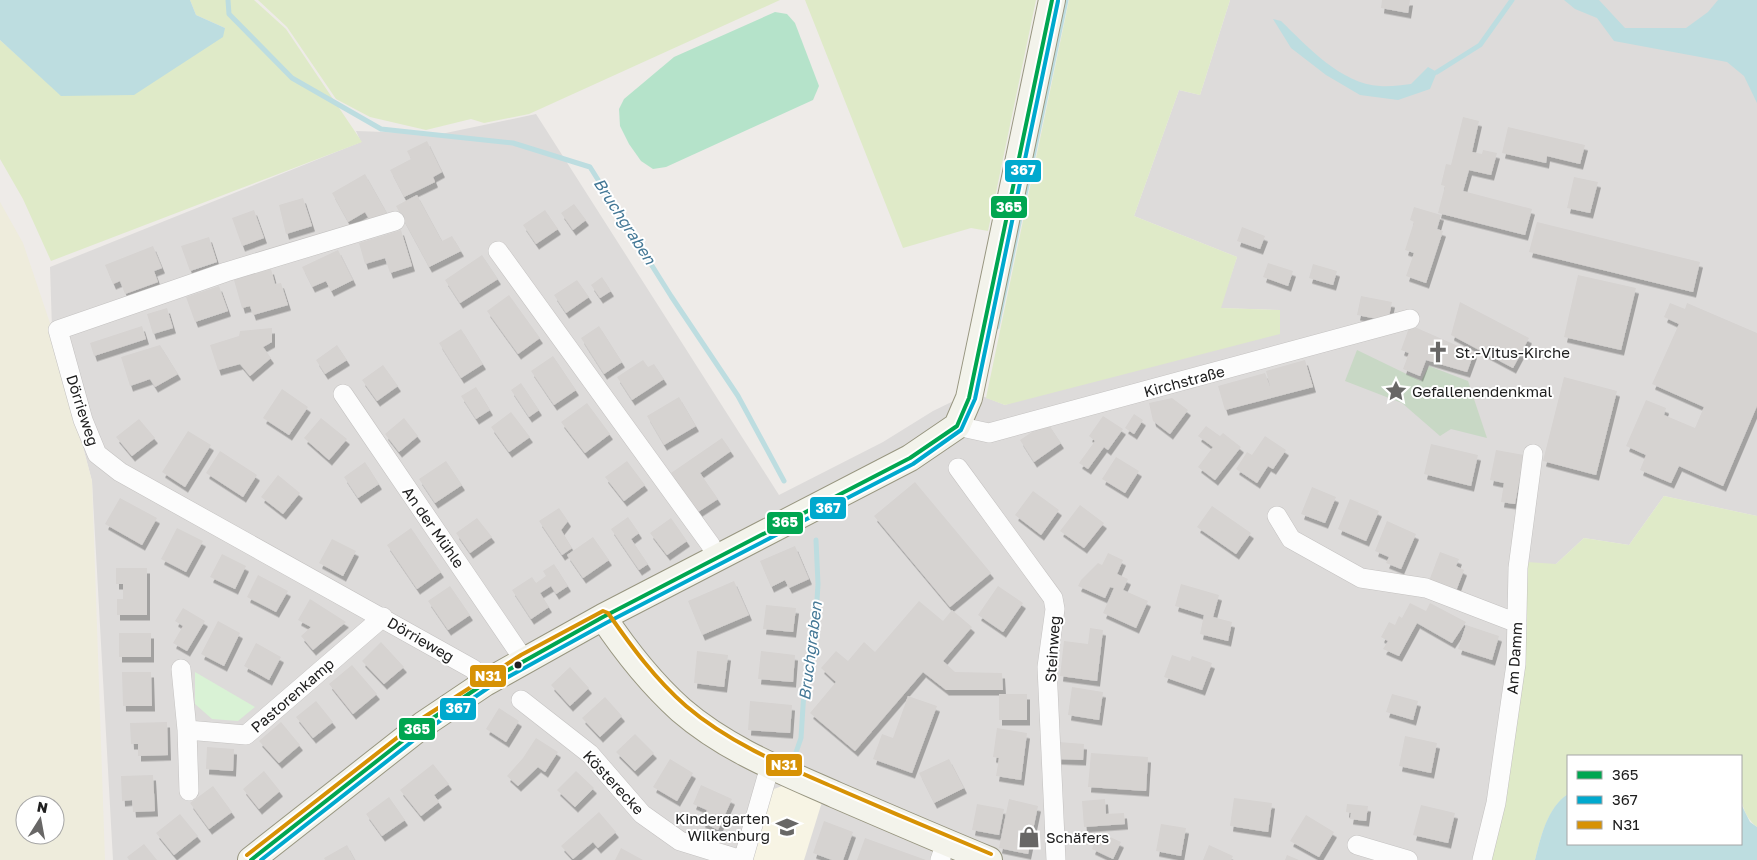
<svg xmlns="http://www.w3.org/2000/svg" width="1757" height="860" font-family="'Golos Text',sans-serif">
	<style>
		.residential { fill: #dddbda }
		.education { fill: #f7f4e4 }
		.farmland { fill: #eeecdc; fill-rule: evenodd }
		.grass { fill: #dfeac8 }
		.cemetery { fill: #c8d8c5 }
		.park { fill: #d9f2d5 }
		.pitch { fill: #b5e3ca }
		.water { fill: #bddde0 }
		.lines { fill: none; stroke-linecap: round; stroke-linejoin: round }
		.stream { stroke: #bddde0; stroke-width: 5 }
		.building { fill: #d6d3d1; filter: url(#shadow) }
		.street-casing { stroke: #c4c2c1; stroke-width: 20 }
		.secondary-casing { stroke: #989680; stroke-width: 28 }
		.street { stroke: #fcfcfc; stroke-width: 19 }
		.secondary { stroke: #f3f3eb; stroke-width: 26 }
		.bus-1-casing { stroke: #fff; stroke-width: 8 }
		.bus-2-casing { stroke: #fff; stroke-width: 8 }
		.bus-3-casing { stroke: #fff; stroke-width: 8 }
		.bus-1 { stroke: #00a651; stroke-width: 4 }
		.bus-2 { stroke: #00a9ce; stroke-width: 4 }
		.bus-3 { stroke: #d79205; stroke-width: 4 }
		.bus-dot { fill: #202020; stroke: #fff; stroke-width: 2 }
		.labels { text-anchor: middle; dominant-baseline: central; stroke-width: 4; stroke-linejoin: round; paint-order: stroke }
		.poi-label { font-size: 15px; fill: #202020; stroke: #fff; text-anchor: start }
		.street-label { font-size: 15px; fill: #202020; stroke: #fff }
		.water-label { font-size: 16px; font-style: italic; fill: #447896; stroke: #fff }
		.line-badge { stroke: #fff; stroke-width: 2 }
		.badge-label { font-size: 14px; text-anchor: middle; font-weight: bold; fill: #fff }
	</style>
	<defs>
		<filter id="shadow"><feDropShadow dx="3" dy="5.5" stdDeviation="0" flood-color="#0004"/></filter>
	</defs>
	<rect width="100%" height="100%" fill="#eeebe8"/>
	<path class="residential" d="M1230 0H1757V516L1664 496 1629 545 1584 538 1556 564 1488 860H113L92 481 52 329 50 267 361 142 356 131 441 134 536 114 779 495 883 442 933 411 972 392 1005 405 1279 310 1220 308 1237 257 1134 216 1179 90 1200 95Z"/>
	<path class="education" d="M782 786 822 802 804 860H753L769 797 774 789Z"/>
	<path class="farmland" d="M0 202 23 243 52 329 92 481 105 860H0ZM25 805H55V835H25Z"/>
	<path class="grass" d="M190 0H254L286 29 362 142 51 261 23 199 0 159V40L61 95 225 28 196 15Z
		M258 0H780L529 114 484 123 471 119 426 130 370 117 336 99 287 27Z
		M805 0H1036L988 231 971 228 903 248Z
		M1069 0H1230L1200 95 1179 90 1134 216 1237 257 1221 308 1280 310V334L1005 405 986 398Z
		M1664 496 1757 516V827C1735 809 1741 782 1741 756H1568V794C1547 809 1541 836 1535 860H1488L1527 562 1556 564 1584 538 1629 545Z"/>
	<path class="cemetery" d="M1357 350 1421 381 1429 366 1468 381 1487 438 1451 429 1440 436 1402 403 1345 381Z"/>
	<path class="park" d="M195 672 255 707 238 721 212 719 195 704Z"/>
	<path class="pitch" d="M775 12 787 14 795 23 819 86 813 100 666 167 653 169 641 161 629 144 620 126 619 109 624 99 674 57Z"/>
	<path class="water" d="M0 0H190L196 15 225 28 223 37 134 95 61 96 0 40Z
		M1564 0H1599L1625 28H1686L1708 12 1718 0H1757V103L1744 76 1727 62 1614 41 1597 18 1575 9Z
		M1273 19 1281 21C1307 46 1341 84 1380 86 1390 87 1401 85 1411 84L1428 67 1437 72 1430 89 1398 100 1360 95 1326 75 1291 48Z
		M1568 794V844H1741V804L1750 822 1757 827V860H1535C1541 836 1547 808 1568 794Z"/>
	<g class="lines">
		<path class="stream" d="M228 0 229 14 292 78 381 129 513 143 590 167 671 296 738 396 784 481
			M1437 72 1480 45 1512 0
			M997 327 1066 0
			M793 761 801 738 804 691 815 632 818 584 816 540"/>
	</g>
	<path class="building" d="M1382 0H1410L1408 13 1381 8Z
		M1463 117 1479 121 1472 152 1482 154 1483 150 1497 153 1491 175 1469 170 1463 191 1532 209 1525 235 1438 213 1445 186 1441 185 1446 164 1451 165Z
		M1508 127 1585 145 1580 164 1547 156 1546 163 1502 153Z
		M427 141 442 172 433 177 435 182 404 197 390 170 411 159 407 151Z
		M365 174 388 215 372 224 365 212 348 222 332 193Z
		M1574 177 1598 182 1590 213 1567 208Z
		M417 195 442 241 452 236 461 251 429 267 396 206Z
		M303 198 312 226 286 234 279 205Z
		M574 204 586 220 573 230 561 213Z
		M1414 207 1441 215 1437 229 1443 231 1426 283 1406 276 1414 253 1405 250 1414 222 1410 220Z
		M254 210 264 238 242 246 232 218Z
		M545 210 558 229 536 244 523 225Z
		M1537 222 1700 262 1693 292 1529 252Z
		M1242 227 1265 236 1260 249 1237 241Z
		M401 230 412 266 390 273 385 258 365 264 359 243Z
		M209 237 217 262 190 271 181 246Z
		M153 246 162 268 154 271 158 282 125 294 120 281 113 284 105 265Z
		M338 250 353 280 331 291 326 281 312 287 302 267Z
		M482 255 498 279 460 303 445 280Z
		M1268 263 1293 271 1288 286 1263 277Z
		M1313 264 1337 271 1333 285 1309 278Z
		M271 269 275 284 281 283 288 305 253 315 250 306 242 308 234 280Z
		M1578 275 1636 288 1621 350 1564 337Z
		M602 277 611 291 600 298 591 285Z
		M577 280 589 297 566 313 554 295Z
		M219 286 228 311 195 322 186 297Z
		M509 295 540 338 518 354 487 311Z
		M1361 296 1392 302 1388 321 1357 315Z
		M1460 302 1529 338 1513 368 1451 335Z
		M1670 303 1685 309 1687 303 1757 333V406L1723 486 1679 466 1671 483 1640 470 1646 455 1626 446 1646 400 1666 408 1664 415 1695 428 1704 407 1652 384 1679 324 1664 317Z
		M167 308 173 328 153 334 147 314Z
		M1410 325 1474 353 1467 372 1426 360 1420 376 1403 369 1409 353 1401 350Z
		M142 326 146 339 94 356 90 343Z
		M599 326 622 362 604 374 581 338Z
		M272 328V342L263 347 271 358 250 376 240 364 218 370 210 345 239 336 240 331Z
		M461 329 483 364 461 378 439 343Z
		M160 345 178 374 155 387 150 379 130 386 121 357Z
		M337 345 347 360 325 374 316 360Z
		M553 356 576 390 554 405 531 371Z
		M643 360 648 367 654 364 664 379 632 400 617 377Z
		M1305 360 1313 387 1225 410 1218 386 1265 373 1270 386 1266 371Z
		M383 365 398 386 377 401 362 380Z
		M1564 377 1617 391 1596 475 1543 461Z
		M521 383 539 410 529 417 511 390Z
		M476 387 490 410 476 419 461 396Z
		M282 389 308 407 289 435 263 418Z
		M679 397 696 426 664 445 647 416Z
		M1172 398 1188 410 1170 434 1153 421 1149 403Z
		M587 403 610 434 585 453 561 422Z
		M511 412 530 437 509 452 491 427Z
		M1134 414 1143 420 1134 434 1125 428Z
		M1103 416 1123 429 1108 450 1104 447 1088 469 1079 463 1095 441 1089 436Z
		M321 418 347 439 329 460 304 438Z
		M404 418 418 436 399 452 385 434Z
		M139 419 155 438 132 456 116 437Z
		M1047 422 1061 443 1034 462 1020 440Z
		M1206 426 1220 436 1223 433 1241 447 1215 480 1198 467 1213 447 1198 436Z
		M188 431 211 445 185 487 162 472Z
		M1265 436 1286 450 1273 469 1268 466 1257 483 1236 469 1247 452 1252 455Z
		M722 438 731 451 700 473 718 499 698 512 671 473Z
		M1431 444 1478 455 1471 486 1424 474Z
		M1496 450 1524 455 1515 504 1501 502 1504 483 1490 480Z
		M220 451 257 475 243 497 206 473Z
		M1116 457 1139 471 1125 493 1102 479Z
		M446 461 462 485 435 503 419 479Z
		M627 461 645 485 624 501 605 477Z
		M365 462 379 484 358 498 344 477Z
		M278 475 300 493 283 514 261 497Z
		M915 482 991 573 950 607 874 516Z
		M1312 487 1336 497 1325 523 1301 514Z
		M1033 491 1059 510 1041 535 1015 515Z
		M120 498 157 518 142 545 105 524Z
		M1350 499 1379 511 1366 541 1338 529Z
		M1080 505 1104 523 1084 548 1060 531Z
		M1212 506 1251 533 1236 554 1197 527Z
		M559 508 568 521 561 530 572 548 562 555 539 521Z
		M628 517 639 533 631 539 648 564 639 570 611 529Z
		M477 518 492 537 470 553 456 533Z
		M671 518 687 541 667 555 650 533Z
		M1387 521 1416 534 1401 569 1386 563 1389 557 1375 551Z
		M177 528 203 541 186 572 161 559Z
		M411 528 441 572 417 589 387 545Z
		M593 537 609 560 583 578 567 555Z
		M332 539 356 551 343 576 319 563Z
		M795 546 809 579 789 588 785 580 771 587 760 561Z
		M1440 552 1459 559 1456 566 1464 570 1456 591 1429 581Z
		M1108 553 1123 560 1117 574 1128 579 1123 590 1148 601 1136 628 1103 613 1114 588 1110 587 1105 598 1078 586 1081 580 1098 563 1102 565Z
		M222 554 246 566 235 589 210 577Z
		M554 564 568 586 556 594 551 586 540 593 549 607 531 619 512 590 532 577 536 583 546 576 543 571Z
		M116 568H147V615H117V599H123V584H116Z
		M258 575 288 591 276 612 247 597Z
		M734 581 749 615 702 635 688 601Z
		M1181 584 1219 595 1213 617 1232 622 1228 641 1200 634 1204 615 1175 606Z
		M450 586 470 615 448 630 428 601Z
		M998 586 1023 603 1003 632 978 615Z
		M310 599 346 622 313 650 301 636 311 627 298 620Z
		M919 601 943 621 952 610 972 627 943 661 955 672 1002 673 1003 690H946L923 672 855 751 810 713 836 682 821 668 836 651 848 661 864 642 875 652Z
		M1410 603 1426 611 1430 603 1466 622 1452 643 1417 623 1399 656 1383 649 1388 641 1381 637 1389 622 1395 625 1399 616 1402 618Z
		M766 605 796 608 793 632 763 629Z
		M183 608 205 621 187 651 173 643 183 626 175 621Z
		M218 621 240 633 224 666 201 654Z
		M1466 625 1499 636 1492 660 1458 649Z
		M1090 628 1103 630 1097 681 1060 676 1064 641 1088 644Z
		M119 633H151V657H119Z
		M381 642 404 667 384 684 362 661Z
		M256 643 281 657 269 680 244 666Z
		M697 651 728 655 724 687 694 683Z
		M761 651 795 655 793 682 758 679Z
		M1172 655 1190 661 1192 656 1212 663 1202 690 1164 677Z
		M352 665 377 694 353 714 329 684Z
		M570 667 589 688 570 706 551 685Z
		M122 672H151L152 706H123Z
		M1072 687 1103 692 1099 720 1068 715Z
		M999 694H1027V720H999Z
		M1392 694 1418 701 1413 720 1386 712Z
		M908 696 937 706 912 773 873 759 882 734 893 738Z
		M605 697 622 716 600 737 582 718Z
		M316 701 333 722 313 738 296 717Z
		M750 701 792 705 790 733 748 730Z
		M499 708 519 721 506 742 486 729Z
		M167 722 168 755 138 756V744H131L130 723Z
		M281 722 300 745 279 763 259 741Z
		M997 728 1027 733 1021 780 996 776 999 758 993 757Z
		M635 734 654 753 635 771 616 752Z
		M1405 736 1437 743 1431 773 1399 766Z
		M536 738 558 752 545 772 538 767 518 786 507 776 523 758Z
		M1059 742 1084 744 1083 760 1058 759Z
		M207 747 234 749 233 771 206 769Z
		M1091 753 1148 757 1146 791 1088 787Z
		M670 759 693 773 677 801 653 787Z
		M949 759 964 788 934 803 919 773Z
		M433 764 449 784 434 795 439 802 421 816 400 790Z
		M264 771 280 791 259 809 243 789Z
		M576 771 594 788 575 807 557 790Z
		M153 775 155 811 133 812 132 800 122 801 121 776Z
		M701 785 732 799 718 830 702 822 707 810 693 804Z
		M213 786 232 812 209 829 190 803Z
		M389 797 405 820 382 836 366 814Z
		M1234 798 1272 803 1268 832 1230 826Z
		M1009 799 1038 806 1028 854 999 848Z
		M1105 799 1106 814 1124 813 1125 824 1084 827 1082 801Z
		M977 804 1004 809 999 835 972 830Z
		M1347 804 1368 806 1366 821 1350 819 1351 813 1346 812Z
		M1421 805 1455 813 1448 843 1413 835Z
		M599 812 616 832 598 848 593 842 573 859 561 846Z
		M180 814 198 836 174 855 156 833Z
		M1306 815 1334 832 1319 857 1290 841Z
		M824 821 853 832 843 860H832L813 853Z
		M1161 824 1186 828 1181 856 1156 851Z
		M1099 832 1121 842 1113 859 1092 849Z
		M865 838 926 860H857Z
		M144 844 157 860H129L127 857Z
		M347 845 355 860H325L324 858Z
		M1209 845 1233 856 1231 860H1203Z
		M621 848 643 860H615Z
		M1287 855 1299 860H1285Z"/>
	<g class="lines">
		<g class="street-casing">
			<path id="street" d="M395 221 226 272 58 330 83 420 97 454 120 472 473 669 485 683
				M498 251 710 544 717 557
				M343 394 524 660
				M957 426 989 433 1410 319
				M958 468 1053 598 1055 609 1047 667 1056 860
				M1277 516 1291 539 1361 578 1426 588 1517 623
				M181 669 187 730 246 735 383 617
				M521 700 590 754 642 814 680 841 742 860
				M187 730 189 791
				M1357 845 1408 860
				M743 860 770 766
				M940 860 946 843
				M1482 860 1496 803 1516 664 1518 568 1533 454"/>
		</g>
		<g class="secondary-casing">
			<path id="secondary" d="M603 617C625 650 651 683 681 710 726 749 782 771 836 795 887 817 938 839 989 860
				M251 860 424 724 485 683 603 617 910 458 957 426 969 398 1052 0"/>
		</g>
		<use href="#street" class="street"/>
		<use href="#secondary" class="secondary"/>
		<g class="bus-1-casing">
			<path id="bus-1" d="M251 860 424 724 485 683 603 617 910 458 957 426 969 398 1052 0"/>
		</g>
		<g class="bus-2-casing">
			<path id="bus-2" d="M261 860 428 729 488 688 606 623 913 464 961 430 975 399 1058 1"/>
		</g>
		<g class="bus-3-casing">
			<path id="bus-3" d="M247 855 421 719 521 655 603 611 608 613C631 646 655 679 686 706 728 742 780 764 831 786 884 809 938 832 991 854"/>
		</g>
		<use href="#bus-1" class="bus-1"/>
		<use href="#bus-2" class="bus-2"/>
		<use href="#bus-3" class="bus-3"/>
	</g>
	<defs>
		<g id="church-bare" transform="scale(1.725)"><path d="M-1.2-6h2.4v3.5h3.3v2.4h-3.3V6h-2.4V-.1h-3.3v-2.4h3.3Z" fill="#686766" stroke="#fff" stroke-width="2.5" paint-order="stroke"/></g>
		<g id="sight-bare" transform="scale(1.725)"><path d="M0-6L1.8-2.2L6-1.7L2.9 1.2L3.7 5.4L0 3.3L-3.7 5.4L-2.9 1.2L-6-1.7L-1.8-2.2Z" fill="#686766" stroke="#fff" stroke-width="2.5" paint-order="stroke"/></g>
		<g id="school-bare" transform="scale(1.725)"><path d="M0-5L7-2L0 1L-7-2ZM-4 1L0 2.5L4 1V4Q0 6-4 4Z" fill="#686766" stroke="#fff" stroke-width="2.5" paint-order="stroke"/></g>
		<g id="shop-bare" transform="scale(1.725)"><path d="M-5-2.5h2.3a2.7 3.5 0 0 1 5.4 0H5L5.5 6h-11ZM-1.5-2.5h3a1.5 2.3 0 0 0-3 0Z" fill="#686766" stroke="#fff" stroke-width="2.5" paint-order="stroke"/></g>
	</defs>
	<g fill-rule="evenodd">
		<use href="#church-bare" x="1438" y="352"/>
		<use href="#sight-bare" x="1396" y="391"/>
		<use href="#school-bare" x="787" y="827"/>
		<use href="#shop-bare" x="1029" y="837"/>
	</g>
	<circle class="bus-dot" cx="518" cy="665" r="4.5"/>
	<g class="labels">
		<g class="poi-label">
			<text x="1455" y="352">St.-Vitus-Kirche</text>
			<text x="1412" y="391">Gefallenendenkmal</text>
			<text x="770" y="818" text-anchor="end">Kindergarten<tspan x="770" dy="17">Wilkenburg</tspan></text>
			<text x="1046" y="837">Schäfers</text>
		</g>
		<g class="street-label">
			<text transform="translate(1184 381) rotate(-15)">Kirchstraße</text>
			<text transform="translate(83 410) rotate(72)">Dörrieweg</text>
			<text transform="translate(434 527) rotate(55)">An der Mühle</text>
			<text transform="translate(421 639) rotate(30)">Dörrieweg</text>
			<text transform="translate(1052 649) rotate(-86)">Steinweg</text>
			<text transform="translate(1514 658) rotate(-86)">Am Damm</text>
			<text transform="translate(292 695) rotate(-41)">Pastorenkamp</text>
			<text transform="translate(614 782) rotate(47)">Kösterecke</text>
		</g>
		<g class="water-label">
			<text transform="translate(625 221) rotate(57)">Bruchgraben</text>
			<text transform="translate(810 651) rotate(-83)">Bruchgraben</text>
		</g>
	</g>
	<g class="line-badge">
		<rect x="1004" y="159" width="38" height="24" rx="5" fill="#00a9ce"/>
		<rect x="990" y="195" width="38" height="24" rx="5" fill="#00a651"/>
		<rect x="809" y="496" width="38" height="24" rx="5" fill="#00a9ce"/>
		<rect x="766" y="511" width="38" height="24" rx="5" fill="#00a651"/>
		<rect x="469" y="664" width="38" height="24" rx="5" fill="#d79205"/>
		<rect x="439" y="697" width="38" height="24" rx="5" fill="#00a9ce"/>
		<rect x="398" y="717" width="38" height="24" rx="5" fill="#00a651"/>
		<rect x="765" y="753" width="38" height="24" rx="5" fill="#d79205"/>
	</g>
	<g class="badge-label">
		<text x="1023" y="175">367</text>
		<text x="1009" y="212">365</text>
		<text x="828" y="513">367</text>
		<text x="785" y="527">365</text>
		<text x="488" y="681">N31</text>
		<text x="458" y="713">367</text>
		<text x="417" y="734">365</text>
		<text x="784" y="770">N31</text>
	</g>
	<rect x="1567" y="755" width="175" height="90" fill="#ffffff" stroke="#a6a6a6"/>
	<rect x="1577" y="771" width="25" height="8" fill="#00a651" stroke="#a6a6a6"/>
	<text x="1612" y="780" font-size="15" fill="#202020">365</text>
	<rect x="1577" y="796" width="25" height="8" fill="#00a9ce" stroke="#a6a6a6"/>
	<text x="1612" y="805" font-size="15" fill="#202020">367</text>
	<rect x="1577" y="821" width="25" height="8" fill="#d79205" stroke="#a6a6a6"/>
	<text x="1612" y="830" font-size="15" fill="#202020">N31</text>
	<g transform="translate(40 820) rotate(11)"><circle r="24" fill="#ffffff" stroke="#a6a6a6"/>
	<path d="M0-4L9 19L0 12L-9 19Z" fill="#686766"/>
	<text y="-8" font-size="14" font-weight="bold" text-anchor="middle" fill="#202020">N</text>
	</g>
</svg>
